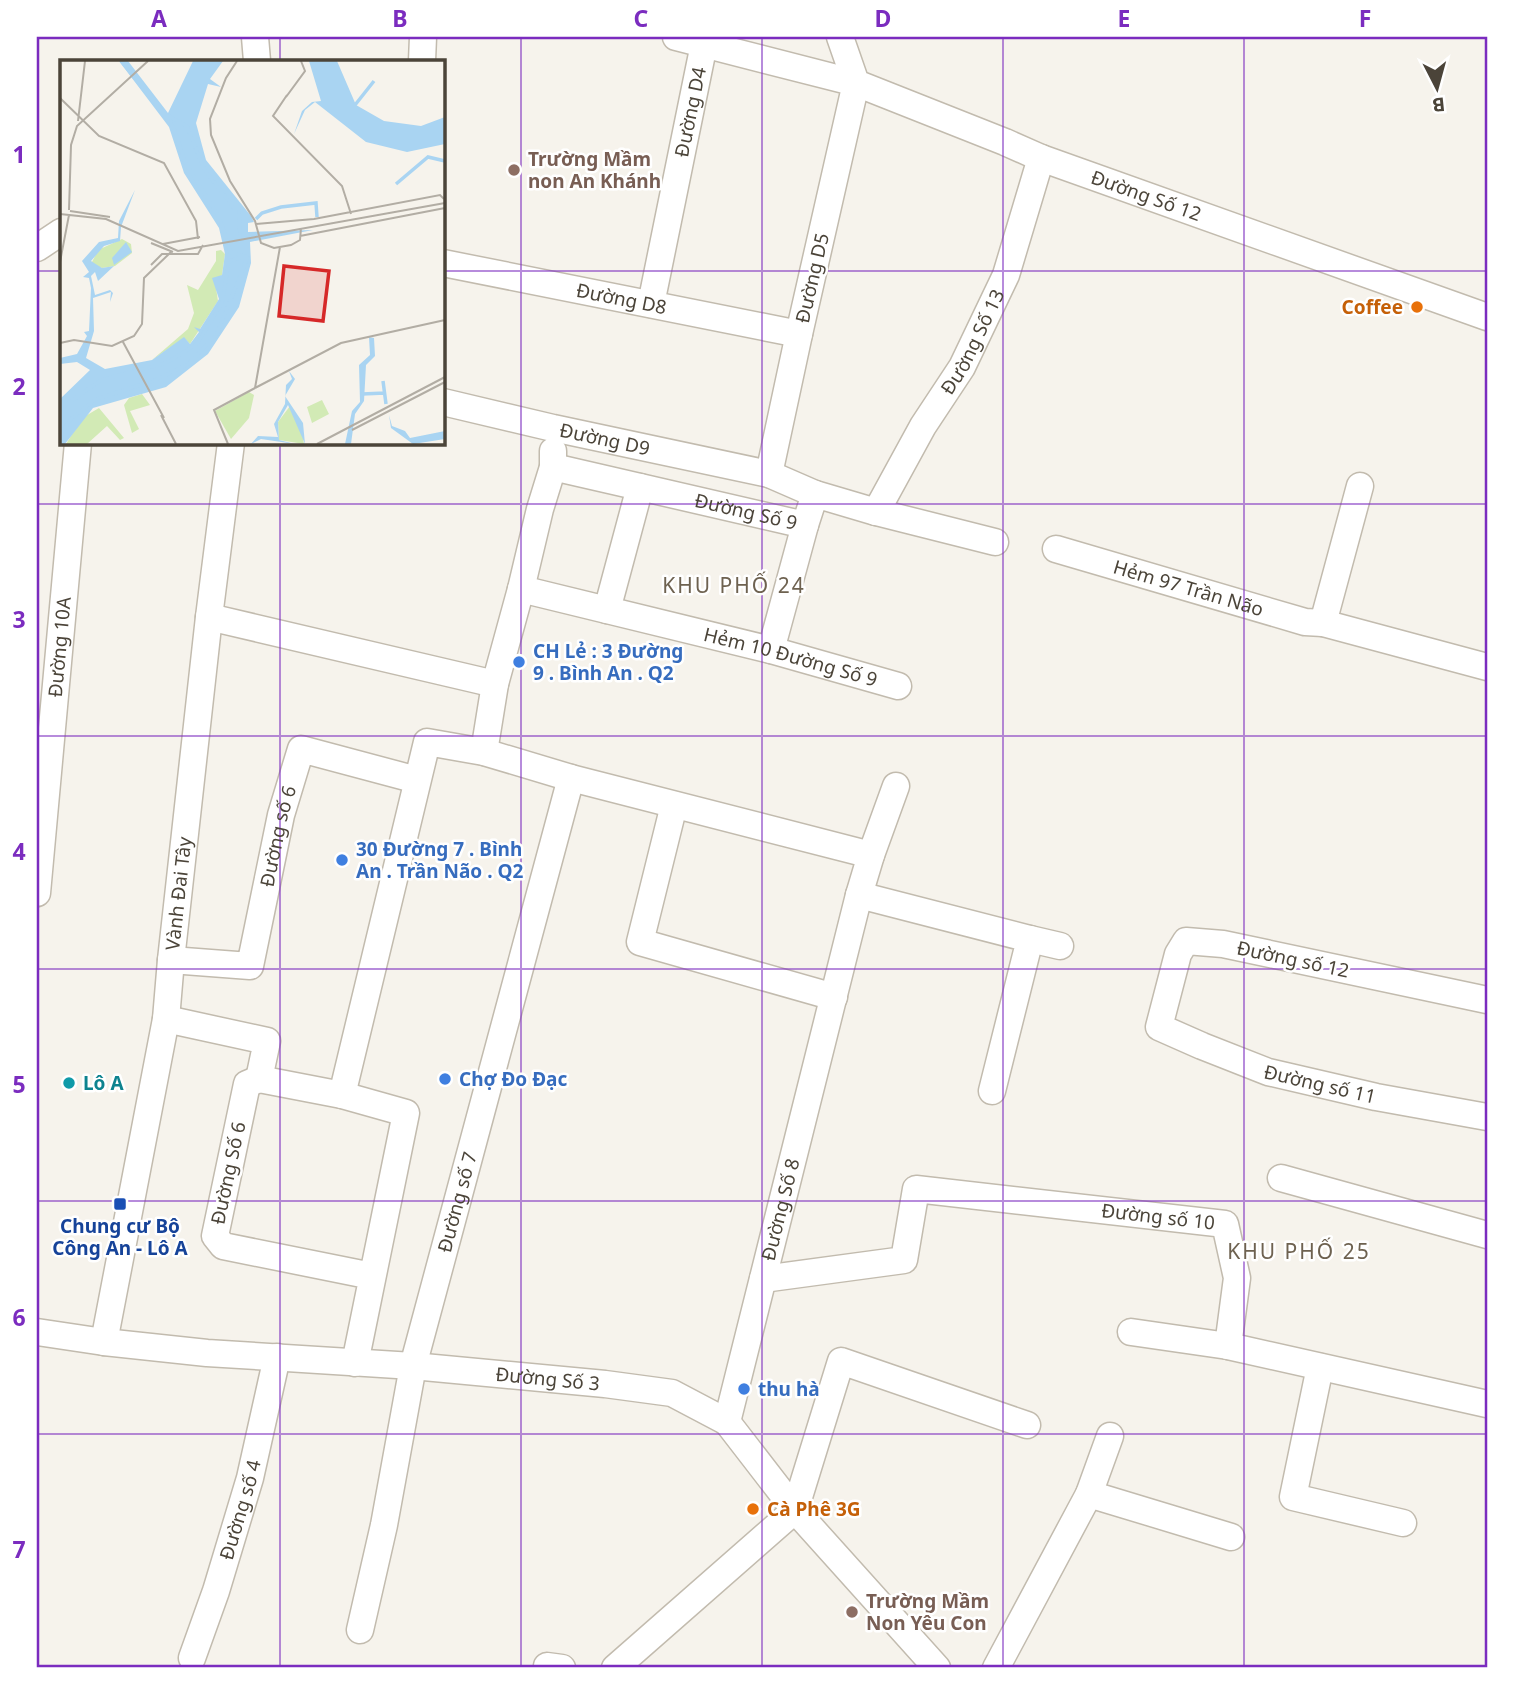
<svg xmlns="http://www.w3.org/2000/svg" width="1524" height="1705" font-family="'Noto Sans',sans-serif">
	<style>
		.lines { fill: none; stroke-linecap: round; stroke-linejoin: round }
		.minor-casing { stroke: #c2bbae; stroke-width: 29 }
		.minor { stroke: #fff; stroke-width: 26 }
		.grid { fill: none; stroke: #7b2cbf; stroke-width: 2; stroke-opacity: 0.55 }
		.education-dot { fill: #8d6e63; stroke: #fff; stroke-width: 2.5 }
		.food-dot { fill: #e8710a; stroke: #fff; stroke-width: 2.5 }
		.shop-dot { fill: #3f7fe0; stroke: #fff; stroke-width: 2.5 }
		.culture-dot { fill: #0f9aa8; stroke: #fff; stroke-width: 2.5 }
		.transit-dot { fill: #1a4fb4; stroke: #fff; stroke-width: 2.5 }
		.labels { text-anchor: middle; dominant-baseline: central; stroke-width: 5; stroke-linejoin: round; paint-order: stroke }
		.street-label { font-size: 19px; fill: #4b4439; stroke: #fff }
		.education-label { font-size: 19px; font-weight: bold; fill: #785e54; stroke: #fff; text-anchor: start }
		.food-label { font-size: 19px; font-weight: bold; fill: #c56008; stroke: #fff; text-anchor: end }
		.shop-label { font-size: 19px; font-weight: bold; fill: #366cbe; stroke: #fff; text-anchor: start }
		.culture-label { font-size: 19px; font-weight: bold; fill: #0d838f; stroke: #fff; text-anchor: start }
		.transit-label { font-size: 19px; font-weight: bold; fill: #164399; stroke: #fff }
		.neighbourhood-label { font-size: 21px; letter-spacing: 2px; fill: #6e6250; stroke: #fff }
		.inset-river { fill: none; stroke: #a9d4f2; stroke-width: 3.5 }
		.inset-road { fill: none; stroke: #b2ada4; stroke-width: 2 }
		.view { fill: #d62828; fill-opacity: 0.15; stroke: #d62828; stroke-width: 3.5 }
		.inset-edge { fill: none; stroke: #4b4439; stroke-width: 3.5 }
		.neatline { fill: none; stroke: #7b2cbf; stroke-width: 2.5 }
		.grid-label { font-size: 23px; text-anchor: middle; font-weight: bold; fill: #7b2cbf }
	</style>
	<rect width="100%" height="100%" fill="#f6f3ec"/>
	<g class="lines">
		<g class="minor-casing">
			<g id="minor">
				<path d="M255 37 257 61"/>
				<path d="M676 37 856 83 799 334 769 474"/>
				<path id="s1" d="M840 37 856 83 1005 142 1041 158 1487 317"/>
				<path d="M422 61 423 37"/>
				<path d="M37 248 61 232"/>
				<path id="s2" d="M443 263 799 334"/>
				<path id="s3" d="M651 304 704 44"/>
				<path id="s4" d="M443 402 553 428 769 474 815 494"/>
				<path id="s5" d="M553 467 805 525 815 494 876 512 995 542"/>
				<path id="s6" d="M876 512 923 426 962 367 1006 275 1041 158"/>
				<path id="s7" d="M1056 549 1305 622 1323 623 1487 667"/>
				<path id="s8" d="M521 589 771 650 898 686"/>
				<path d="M607 610 640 487"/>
				<path d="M209 617 495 684"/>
				<path d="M1323 623 1360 486"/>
				<path d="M771 650 805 525"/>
				<path d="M484 752 495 684 521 589 540 509 553 467V451"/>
				<path d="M674 805 640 942 834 997"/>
				<path id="s9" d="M37 893 78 443"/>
				<path d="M859 895 1030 939 992 1091"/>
				<path d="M1030 939 1060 946"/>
				<path id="s10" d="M171 960 250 966 281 815 301 749 417 780"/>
				<path id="s11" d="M1487 1000 1223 944 1186 941 1178 954 1159 1027 1202 1046 1268 1072 1376 1097 1487 1117"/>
				<path d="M166 1019 267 1041 259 1079"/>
				<path d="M342 1095 427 742 484 752 571 778 871 855"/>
				<path d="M1281 1178 1487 1235"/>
				<path id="s12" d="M763 1279 904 1260 916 1189 1225 1224 1237 1278 1228 1346"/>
				<path id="s13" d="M37 1332 104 1342 207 1353 413 1366 605 1384 672 1393 727 1422 795 1510 937 1668"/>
				<path d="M1131 1332 1228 1346 1487 1404"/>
				<path id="s14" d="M104 1342 166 1019 171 960 209 617 231 443"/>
				<path d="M355 1363 406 1113 342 1095 259 1079 247 1084 215 1236 223 1246 372 1276"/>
				<path d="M1320 1367 1293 1497 1403 1523"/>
				<path id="s15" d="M727 1422 859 895 871 855 896 786"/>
				<path d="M1089 1494 1231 1537"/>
				<path id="s16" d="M360 1630 384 1525 413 1366 571 778"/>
				<path id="s17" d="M192 1658 216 1591 250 1478 277 1357"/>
				<path d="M547 1666 562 1668"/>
				<path d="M615 1668 795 1510 841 1361 1027 1425"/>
				<path d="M996 1668 1089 1494 1110 1436"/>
			</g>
		</g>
		<use href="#minor" class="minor"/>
	</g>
	<path class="grid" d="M280 37V61M521 37V1668M762 37V1668M1003 37V1668M1244 37V1668M37 271H61M443 271H1487M280 443V1668M37 504H1487M37 736H1487M37 969H1487M37 1201H1487M37 1434H1487"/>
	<g class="education-dot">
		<circle cx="514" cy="170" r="7"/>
		<circle cx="852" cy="1612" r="7"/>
	</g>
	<g class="food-dot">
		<circle cx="1417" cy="307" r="7"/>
		<circle cx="753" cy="1509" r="7"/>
	</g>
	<g class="shop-dot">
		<circle cx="519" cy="662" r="7"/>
		<circle cx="342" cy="860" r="7"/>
		<circle cx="445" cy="1079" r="7"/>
		<circle cx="744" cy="1389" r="7"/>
	</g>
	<circle class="culture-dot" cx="69" cy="1083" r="7"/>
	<rect class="transit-dot" x="113" y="1197" width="14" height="14" rx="3.5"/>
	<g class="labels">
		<g class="street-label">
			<text stroke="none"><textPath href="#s3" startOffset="196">Đường D4</textPath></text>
			<text stroke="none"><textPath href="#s1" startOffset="360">Đường Số 12</textPath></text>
			<text transform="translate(812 278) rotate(-77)">Đường D5</text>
			<text stroke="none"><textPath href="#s2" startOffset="182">Đường D8</textPath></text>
			<text stroke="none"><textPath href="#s6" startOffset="196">Đường Số 13</textPath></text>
			<text stroke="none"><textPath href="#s4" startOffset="166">Đường D9</textPath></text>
			<text stroke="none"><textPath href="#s5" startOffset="198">Đường Số 9</textPath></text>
			<text stroke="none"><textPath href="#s7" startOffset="138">Hẻm 97 Trần Não</textPath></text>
			<text stroke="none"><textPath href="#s9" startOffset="247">Đường 10A</textPath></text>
			<text stroke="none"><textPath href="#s8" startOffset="278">Hẻm 10 Đường Số 9</textPath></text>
			<text stroke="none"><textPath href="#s10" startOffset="212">Đường số 6</textPath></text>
			<text stroke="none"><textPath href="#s14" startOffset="455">Vành Đai Tây</textPath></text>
			<text transform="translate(1293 959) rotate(12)">Đường số 12</text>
			<text stroke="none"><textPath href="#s11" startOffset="569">Đường số 11</textPath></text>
			<text transform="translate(228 1173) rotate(-78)">Đường Số 6</text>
			<text stroke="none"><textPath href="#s16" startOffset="439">Đường số 7</textPath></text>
			<text stroke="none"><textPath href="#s15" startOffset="219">Đường Số 8</textPath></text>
			<text stroke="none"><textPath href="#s12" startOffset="458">Đường số 10</textPath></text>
			<text stroke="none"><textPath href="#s13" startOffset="513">Đường Số 3</textPath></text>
			<text stroke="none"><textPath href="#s17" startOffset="156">Đường số 4</textPath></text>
		</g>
		<g class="education-label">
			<text x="528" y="159">Trường Mầm<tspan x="528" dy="22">non An Khánh</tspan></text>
			<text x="866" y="1601">Trường Mầm<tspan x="866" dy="22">Non Yêu Con</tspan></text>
		</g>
		<g class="food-label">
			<text x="1403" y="307">Coffee</text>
			<text x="767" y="1509" text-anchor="start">Cà Phê 3G</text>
		</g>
		<g class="shop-label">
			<text x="533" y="651">CH Lẻ : 3 Đường<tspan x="533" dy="22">9 . Bình An . Q2</tspan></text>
			<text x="356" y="849">30 Đường 7 . Bình<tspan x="356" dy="22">An . Trần Não . Q2</tspan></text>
			<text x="459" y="1079">Chợ Đo Đạc</text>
			<text x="758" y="1389">thu hà</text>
		</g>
		<g class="culture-label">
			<text x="83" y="1083">Lô A</text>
		</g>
		<g class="transit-label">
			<text x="120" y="1226">Chung cư Bộ<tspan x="120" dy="22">Công An - Lô A</tspan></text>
		</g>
		<g class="neighbourhood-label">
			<text x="734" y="585">KHU PHỐ 24</text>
			<text x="1299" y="1251">KHU PHỐ 25</text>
		</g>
	</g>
	<g transform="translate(60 60)">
		<rect width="385" height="385" fill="#f6f3ec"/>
		<path d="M189 332 194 335 189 358 171 379 155 351Z" fill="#d2eab5"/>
		<path d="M230 346 242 373 244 384 219 380 218 362Z" fill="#d2eab5"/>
		<path d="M62 179 71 184 72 193 55 206 42 208 31 204 38 190ZM161 190 165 194 162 215 155 221 158 241 130 284 124 278 92 300 128 269 134 253 127 225 138 230 156 201V191ZM82 334 90 345 70 351 79 369 72 373 64 345 69 338ZM262 340 269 354 252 363 247 347ZM39 348 64 378 60 380 47 366 27 384H6L22 358Z" fill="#d2eab5"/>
		<path d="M59 1H68L108 53 133 1H163L150 19 161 27 148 24 136 63 146 100 191 156 194 162 188 163V172L253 170 190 182 191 203 179 247 148 294 106 327 33 348 5 384H0V339L30 310 17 302 0 304V298L17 294 27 276 24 272 29 271 31 228 29 218 23 217 29 212 22 201 39 182 58 178 59 161 75 130 61 167 60 181 44 186 31 201 42 208 54 206 38 221 35 212 31 216 35 235 50 230 53 233 50 242 51 232 33 238 34 271 26 298 45 309 92 300 124 277 130 284 139 272 134 267 140 269 159 239 152 218 162 215 165 194 159 168 124 113 109 67ZM249 1H277L296 45 324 61 361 66 385 57V84L347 92 306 82 255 42 245 50 234 74 242 51 252 42 261 41ZM66 182 72 192 54 205 52 198ZM309 277 314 278 315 296 306 305 304 341 295 354 291 384H285L292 351 300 342 299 305 310 295ZM229 311 235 319 225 336 243 363 245 384 228 345 218 362 219 380 235 384 201 379 191 384 198 376 218 377 214 364 225 344 226 325 232 319ZM329 355 332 366 345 371 350 378 385 371V379L353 384 331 368Z" fill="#a9d4f2"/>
		<path class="inset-river" d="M61 1 114 68 125 102 159 157 167 179M77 17 105 54 127 66 144 109 174 148H179L180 178M295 45 314 21M336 124 368 97 385 101M196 159 202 153 221 147 256 143 257 157M168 184 170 192 183 196M80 310 106 303 137 284 162 243 169 201 187 196M323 321 326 344M89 323 128 304 157 274 188 196M302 334 325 333M0 349 41 320 74 311M0 375 11 359 36 339 83 324"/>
		<path class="inset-road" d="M177 1 166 18 150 59 151 75 170 121 195 161 201 183 214 188 231 185 240 180 241 168M227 35 213 56 282 126 291 154M226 37 245 11 241 1M0 38 39 76 104 103 136 161 138 179M18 61 25 1M9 150 11 85 17 66 88 1M10 151 50 157M0 154 46 159 118 191 385 143M196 164 254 159 380 135 384 139M240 176 385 148M91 183 113 192M103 184 140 177M0 202 9 155M91 205 102 194H138L143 185M63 282 104 358M0 283 14 280 52 286 74 276 82 264 84 218 111 192M195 328 281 283 385 260M195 328 220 187M101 355 116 384M292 370 385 322M168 384 154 350 195 328M257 384 385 317"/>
		<path class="view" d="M224 206 269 211 263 261 219 256Z"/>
		<rect width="385" height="385" class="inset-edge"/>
	</g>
	<rect width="1524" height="1705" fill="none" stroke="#ffffff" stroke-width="77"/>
	<g transform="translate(1437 88) rotate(174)" stroke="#ffffff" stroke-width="5" paint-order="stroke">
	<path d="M0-5L12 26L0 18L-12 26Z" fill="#4b4439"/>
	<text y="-10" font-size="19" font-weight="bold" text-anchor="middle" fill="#4b4439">B</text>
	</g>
	<rect x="38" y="38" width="1448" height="1628" class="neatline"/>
	<g class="grid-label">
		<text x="159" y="27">A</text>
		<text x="400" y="27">B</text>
		<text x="641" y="27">C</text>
		<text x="883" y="27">D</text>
		<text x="1124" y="27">E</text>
		<text x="1365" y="27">F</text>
		<text x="19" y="163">1</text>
		<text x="19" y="395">2</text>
		<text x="19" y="628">3</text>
		<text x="19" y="860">4</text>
		<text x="19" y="1093">5</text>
		<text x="19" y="1326">6</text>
		<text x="19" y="1558">7</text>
	</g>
</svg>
